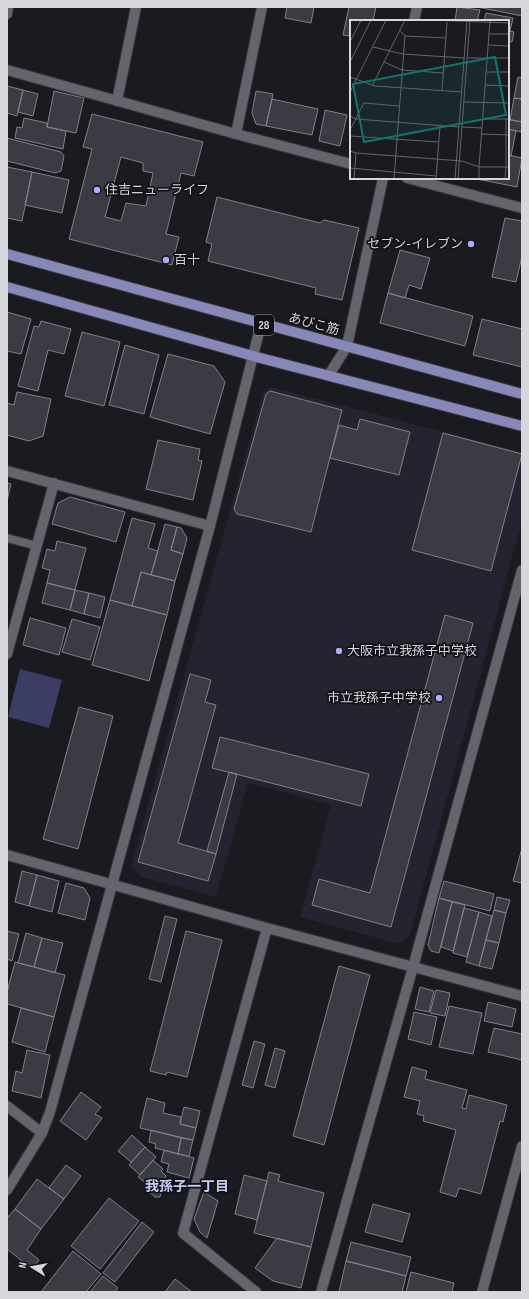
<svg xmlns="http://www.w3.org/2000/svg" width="529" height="1299" font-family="'Sofia Sans Condensed','Noto Sans JP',sans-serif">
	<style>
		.built { fill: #23242f }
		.green { fill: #3b3d62 }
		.building { fill: #3b3c43; stroke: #808189; fill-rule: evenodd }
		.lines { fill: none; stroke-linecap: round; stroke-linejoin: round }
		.lane-casing { stroke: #333438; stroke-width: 10 }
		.street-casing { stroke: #333438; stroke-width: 12 }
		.secondary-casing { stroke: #333438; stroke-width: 12 }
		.primary-casing { stroke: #333438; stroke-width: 12 }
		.lane { stroke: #63646c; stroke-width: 8 }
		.street { stroke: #63646c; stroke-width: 10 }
		.secondary { stroke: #63646c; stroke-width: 10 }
		.primary { stroke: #8689b8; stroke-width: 10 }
		.poi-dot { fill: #aaaffb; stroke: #111117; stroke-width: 1.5 }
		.labels { text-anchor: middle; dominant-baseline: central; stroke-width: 3.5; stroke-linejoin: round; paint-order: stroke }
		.shield { fill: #111117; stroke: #9b9ca0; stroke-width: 1 }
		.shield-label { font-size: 12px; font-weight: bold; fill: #d6d7db }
		.poi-label { font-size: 13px; fill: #d6d7db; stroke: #111117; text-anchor: start }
		.street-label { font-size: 13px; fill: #d6d7db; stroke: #111117 }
		.neighbourhood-label { font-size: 14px; font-weight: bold; fill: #c5c9f4; stroke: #111117 }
		.inset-road { fill: none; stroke: #65666b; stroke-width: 1 }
		.view { fill: #0f766e; fill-opacity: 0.15; stroke: #0f766e; stroke-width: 2 }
		.inset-edge { fill: none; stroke: #d6d7db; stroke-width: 2 }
	</style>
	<rect width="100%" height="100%" fill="#1a1a21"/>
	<path class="built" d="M271 387 522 452V520L410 935 399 944 300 917 331 805 248 783 216 897 141 877 131 866 263 392Z"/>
	<path class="green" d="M20 669 62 680 49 728 8 717Z"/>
	<path class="building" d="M287 7H314L311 23 285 18Z
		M349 7H376L373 21H351V36L343 35Z
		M457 7 480 10 477 21H455Z
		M477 7H522V16Z
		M486 13 513 18 510 31 514 32 512 42 508 41V21H484Z
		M518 77 522 78V99L514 98Z
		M7 86 23 90 17 116 7 113Z
		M23 90 38 94 33 116 18 112Z
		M54 91 84 98 76 133 47 127Z
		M256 91 273 94 266 126 256 124 252 113Z
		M514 98 522 99V122L510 120Z
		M272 99 318 109 312 135 266 126Z
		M325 110 347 115 340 146 319 141Z
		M92 114 203 142 194 176 181 173 166 234 179 237 172 265 69 239 92 149 83 147ZM121 157 143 163V171L153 173 146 206 126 203 121 221 105 217Z
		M24 118 47 123V127L66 131 63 149 15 138 17 127 22 128Z
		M508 119 522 122V132L508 129Z
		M508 129 516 131 511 156 508 155Z
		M7 138 61 152 64 156 61 171 55 173 7 161Z
		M508 155 522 158 517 187 487 181V178H508Z
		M7 167 32 172 22 221 7 218Z
		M32 172 69 180 62 213 25 205Z
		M470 178H487V181Z
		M217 197 320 223 324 220 359 228 342 300 315 294 316 288 208 261 212 244 206 242Z
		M505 218 522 221V256L516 282 492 277Z
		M400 250 430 258 421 289 409 285 405 298 388 293Z
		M388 293 473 316 465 346 380 323Z
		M7 312 31 319 21 354 7 351Z
		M482 319 522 329V367L473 355Z
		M41 321 71 329 64 354 48 350 38 391 18 386 34 326 39 327Z
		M82 332 120 342 104 406 65 396Z
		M125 345 159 355 144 414 109 405Z
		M168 354 214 366 225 382 210 434 150 417Z
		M270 391 342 410 311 532 237 514 234 509 266 394Z
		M17 392 51 399 43 436 29 441 7 435V403L14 405Z
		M360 419 410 432 399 475 330 458 339 425 357 430Z
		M443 433 522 454 491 571 412 550Z
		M158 440 200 449 198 460 202 461 193 500 146 489Z
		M7 483 11 484 7 501Z
		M70 497 125 512 116 542 52 524 58 503Z
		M132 518 155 524 148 548 158 551 151 575 141 572 132 606 110 600Z
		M165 524 177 527 171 550 183 554 175 581 151 575Z
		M177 527 181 528 187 538 183 554 171 550Z
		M57 541 86 548 75 590 47 583 50 570 42 568 47 549 55 551Z
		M141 572 175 581 167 615 132 606Z
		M47 583 75 590 70 610 42 603Z
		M75 590 89 593 84 614 70 610Z
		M89 593 105 597 100 618 84 614Z
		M110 600 167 615 149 681 92 665Z
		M445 615 473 623 391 927 312 905 319 879 370 893Z
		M30 618 66 628 59 655 23 645Z
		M72 619 100 627 90 660 62 652Z
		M190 674 211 680 205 702 216 705 178 843 216 854 208 881 138 862Z
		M79 707 113 716 78 849 43 839Z
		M220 737 369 774 361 806 212 768Z
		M229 772 237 774 216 854 207 851Z
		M522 848V883L513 881Z
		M22 871 37 875 29 906 15 902Z
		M37 875 59 881 52 912 29 906Z
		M444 881 494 894 490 911 439 898Z
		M66 883 84 888 90 898 85 920 58 913Z
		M497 897 510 900 506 913 494 910Z
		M439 898 452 902 439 953 431 951 428 945Z
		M452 902 465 905 453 951 441 947Z
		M464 908 479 912 467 957 453 953Z
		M494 910 506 913 499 943 486 940Z
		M479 912 492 916 479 966 466 962Z
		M165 916 177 919 161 982 149 979Z
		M7 931 19 934 12 961 7 959Z
		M186 931 222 940 187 1077 167 1072 166 1075 150 1071Z
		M26 933 42 938 34 967 18 963Z
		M42 938 63 943 55 973 34 967Z
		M486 940 499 943 492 969 479 966Z
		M15 962 65 975 54 1017 7 1004V992Z
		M339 966 370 975 324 1145 293 1136Z
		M420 987 434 991 429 1012 415 1009Z
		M436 990 450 993 445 1016 430 1013Z
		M488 1002 516 1009 512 1027 484 1021Z
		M449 1006 482 1013 473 1054 439 1047Z
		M21 1008 54 1017 45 1052 12 1042Z
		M414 1012 437 1017 431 1045 408 1039Z
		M494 1028 522 1034V1060L488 1052Z
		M254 1041 265 1044 253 1088 242 1085Z
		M275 1048 285 1051 275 1088 265 1085Z
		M27 1050 50 1055 41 1098 12 1091 16 1071 22 1073Z
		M412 1067 427 1071 425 1079 467 1090 462 1108 466 1109 469 1095 507 1105 503 1122 500 1121 481 1194 459 1188 456 1197 440 1192 456 1130 423 1121 424 1116 417 1114 420 1101 404 1097Z
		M81 1092 101 1107 95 1114 102 1118 86 1140 60 1121Z
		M147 1098 165 1103 163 1113 181 1117 180 1124 196 1128 193 1140 140 1128Z
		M184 1107 200 1111 196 1128 180 1124Z
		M151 1130 181 1138 178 1154 155 1148 156 1144 149 1142Z
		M132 1135 145 1147 131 1162 118 1151Z
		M181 1138 193 1140 189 1156 178 1154Z
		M145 1147 156 1157 140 1175 129 1165Z
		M164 1150 194 1158 189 1178 167 1172 169 1164 161 1162Z
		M153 1160 163 1169 161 1171 166 1176 160 1197H155L146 1189 147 1184 138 1177Z
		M66 1165 81 1176 64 1199 49 1188Z
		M269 1172 280 1175 278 1181 324 1193 311 1247 254 1233Z
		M244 1175 267 1181 257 1220 235 1214Z
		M37 1179 64 1199 41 1229 15 1209Z
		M204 1192 218 1201 207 1238 200 1232 194 1219Z
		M109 1198 139 1221 100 1269 71 1246Z
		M373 1204 410 1214 402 1242 365 1232Z
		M15 1209 41 1229 27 1250 39 1260 32 1269 7 1249V1218Z
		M142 1222 154 1232 115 1282 103 1273Z
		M277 1238 311 1247 301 1288 273 1281 255 1268Z
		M351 1242 411 1257 406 1276 346 1261Z
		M73 1251 101 1274 86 1292H41Z
		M346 1261 406 1276 402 1292H339Z
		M411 1272 454 1283 452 1292H406Z
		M103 1276 118 1288 115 1292H90Z
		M175 1279 192 1292H165Z"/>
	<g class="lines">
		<g class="lane-casing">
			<path id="lane" d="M7 538 37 546"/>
		</g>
		<g class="street-casing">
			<path id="street" d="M7 14 8 7
				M117 101 136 7
				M236 134 262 7
				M7 471 210 526
				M7 654 54 483
				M7 855 267 928 522 996
				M7 1106 42 1133
				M256 1292 183 1233 267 928
				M321 1292 413 967 522 570
				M482 1292 522 1146"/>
		</g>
		<g class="secondary-casing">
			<path id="secondary" d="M414 21 417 7
				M7 70 236 134 351 164
				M407 178 522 208
				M329 375 347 346 383 178
				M7 1190 42 1133 50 1112 210 526 261 324"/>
		</g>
		<g class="primary-casing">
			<path id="primary" d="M7 254 522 394
				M7 287 253 356 522 426"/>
		</g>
		<use href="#lane" class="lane"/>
		<use href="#street" class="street"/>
		<use href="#secondary" class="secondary"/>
		<use href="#primary" class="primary"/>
	</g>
	<g class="poi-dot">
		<circle cx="97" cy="190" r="4"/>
		<circle cx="471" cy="244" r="4"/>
		<circle cx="166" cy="260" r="4"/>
		<circle cx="339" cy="651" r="4"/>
		<circle cx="439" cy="698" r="4"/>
	</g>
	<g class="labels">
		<rect class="shield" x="254" y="315" width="20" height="20" rx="3"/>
		<g class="shield-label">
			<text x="264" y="325">28</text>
		</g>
		<g class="poi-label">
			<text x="105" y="190">住吉ニューライフ</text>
			<text x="463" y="244" text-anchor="end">セブン-イレブン</text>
			<text x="174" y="260">百十</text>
			<text x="347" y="651">大阪市立我孫子中学校</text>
			<text x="431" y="698" text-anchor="end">市立我孫子中学校</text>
		</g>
		<g class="street-label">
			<text transform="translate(314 324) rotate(15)">あびこ筋</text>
		</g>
		<g class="neighbourhood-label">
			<text x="187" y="1186">我孫子一丁目</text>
		</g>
	</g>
	<g transform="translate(350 20)">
		<rect width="159" height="159" fill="#1a1a21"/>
		<path class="inset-road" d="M81 0 159 3M140 0 129 147H156L155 159M50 11 55 16 96 18M139 14H159M0 22 11 0M138 25 159 26M23 27 53 34 114 38M118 38H159M0 42 21 0M34 42 52 50 93 53M136 52H159M0 57 25 66 112 72M135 65 159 66M22 66 55 0M92 71 97 2M0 72 36 0M114 82 159 83M0 96 6 99 109 107M133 99H159M156 99V147H159M112 107 132 108M0 110 14 83 49 86M132 114 159 115M0 116 88 122M0 131 6 133 112 141 129 147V159M0 148 86 156M4 159 6 133M44 159 55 16M86 159 90 106M105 159 117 0M108 159 120 0"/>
		<path class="view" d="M145 37 156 95 14 122 3 64Z"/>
		<rect width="159" height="159" class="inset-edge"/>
	</g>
	<rect width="529" height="1299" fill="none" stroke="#d6d7db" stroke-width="16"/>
	<g transform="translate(32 1267) rotate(281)" stroke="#111117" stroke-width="3" paint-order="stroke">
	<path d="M0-3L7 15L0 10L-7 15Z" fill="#d6d7db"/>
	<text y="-6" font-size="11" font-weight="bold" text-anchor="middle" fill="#d6d7db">N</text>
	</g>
</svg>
